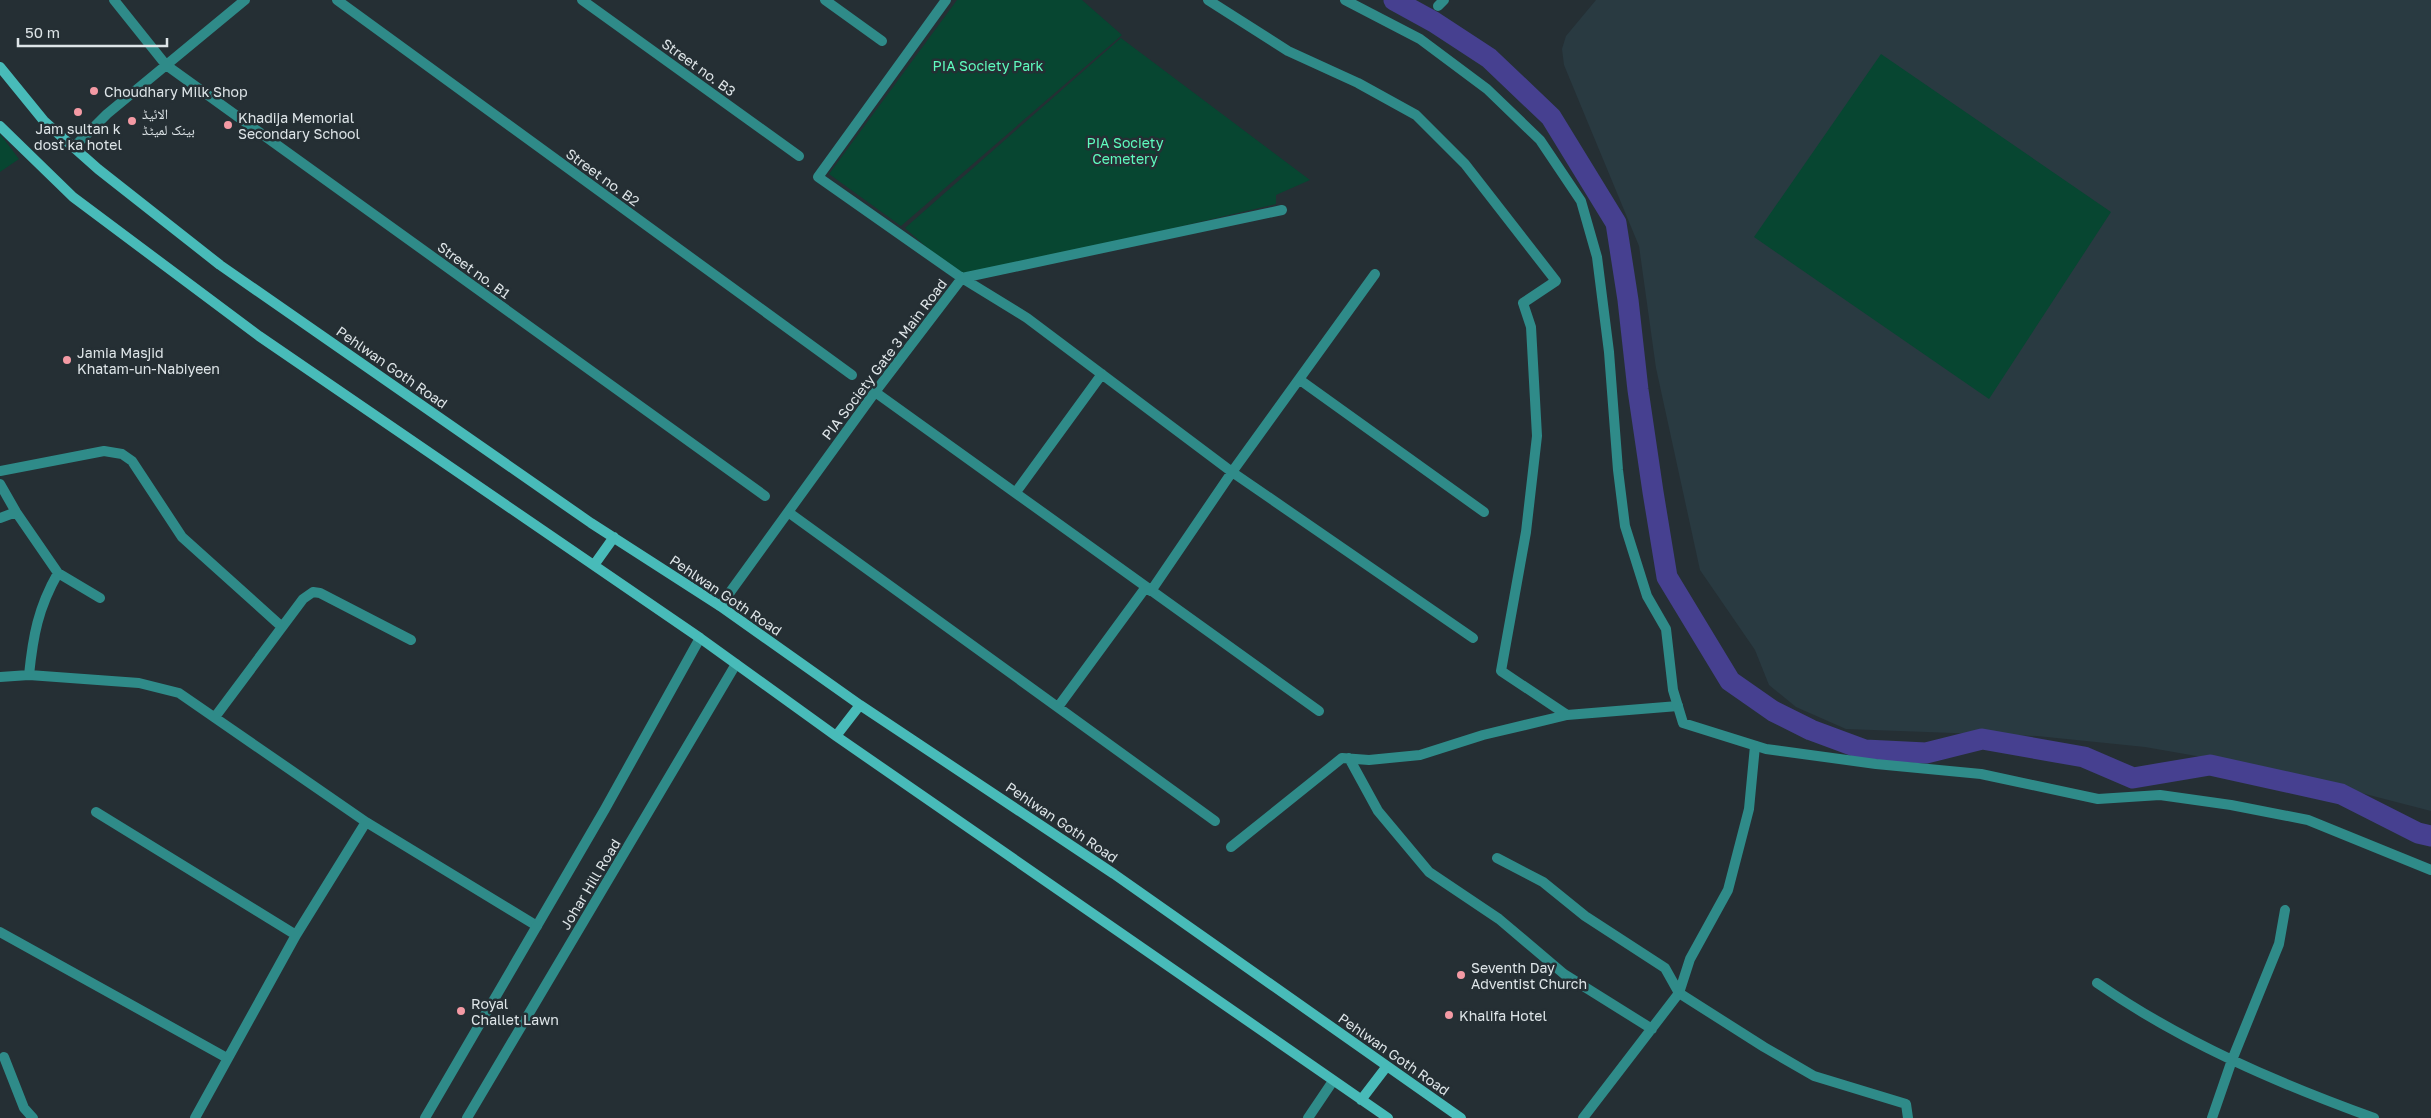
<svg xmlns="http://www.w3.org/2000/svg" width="2431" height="1118" font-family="'Golos Text','Noto Naskh Arabic',sans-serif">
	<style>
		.built { fill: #293a41 }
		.green { fill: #074631 }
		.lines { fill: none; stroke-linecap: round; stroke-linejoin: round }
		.canal { stroke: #464090; stroke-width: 21 }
		.service { stroke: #2f8b89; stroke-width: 10 }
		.minor { stroke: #2f8b89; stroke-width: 10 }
		.tertiary { stroke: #2f8b89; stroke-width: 10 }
		.secondary { stroke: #48bbb9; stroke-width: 10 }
		.poi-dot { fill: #f49aa4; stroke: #252f34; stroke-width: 2 }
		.labels { text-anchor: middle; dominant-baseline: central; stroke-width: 5; stroke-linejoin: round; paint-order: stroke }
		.park-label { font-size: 14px; fill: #5efbbe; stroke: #252f34 }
		.street-label { font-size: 14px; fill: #dee5e8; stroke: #252f34 }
		.poi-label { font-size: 14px; fill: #dee5e8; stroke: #252f34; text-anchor: start }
	</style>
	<rect width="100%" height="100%" fill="#252f34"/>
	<path class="built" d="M1596 0H2431V811L2265 768 2145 747 2037 736 1846 729 1796 707 1769 685 1755 650 1700 570 1656 368 1639 246 1564 65 1562 49 1566 36Z"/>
	<path class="green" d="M957 0H1082L1122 35 901 226 829 174Z
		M1121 38 1310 180 1276 195V204L961 278 905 228Z
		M1881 54 2111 212 1989 399 1754 237Z
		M0 134 19 159 0 172Z"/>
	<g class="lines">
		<path class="canal" d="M1394 0 1434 22 1489 58 1551 117 1616 223 1628 300 1638 390 1653 492 1667 577 1730 681 1773 711 1811 730 1865 750 1926 753 1982 739 2084 757 2133 778 2210 765 2341 794 2418 833 2431 836"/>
		<path class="service" d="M1208 0 1288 51 1358 83 1416 115 1465 164 1556 281 1523 303 1531 327 1537 436 1526 532 1501 671 1567 715
			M1349 758 1378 811 1429 872 1499 919 1564 974 1652 1029
			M1231 847 1342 758 1369 760 1420 755 1483 735 1567 715 1678 706
			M1497 858 1543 882 1585 916 1665 968 1679 993 1764 1047 1814 1076 1906 1104 1908 1118
			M1583 1118 1679 993 1690 959 1728 890 1749 809 1755 746"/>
		<path class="minor" d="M114 0 166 65 765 496
			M337 0 852 375
			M582 0 799 156
			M825 0 882 41
			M946 0 818 177 962 278 1027 318 1232 472 1473 638
			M1345 0 1420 39 1487 89 1540 140 1581 201 1597 257 1609 352 1618 470 1625 526 1647 596 1666 629 1673 690 1683 723 1766 749 1876 764 1981 774 2098 799 2160 795 2231 805 2308 820 2431 870
			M1438 6 1444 0
			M74 147 107 114 245 0
			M962 278 1282 210
			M1300 380 1484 512
			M875 392 1319 711
			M0 471 104 451 122 454 132 461 182 537 282 627
			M0 484 16 512 58 573 100 598
			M1016 492 1102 374
			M788 512 1215 821
			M0 518 16 512
			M1151 591 1232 472 1375 274
			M720 606 875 392 962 278
			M29 675C33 636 38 608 58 573
			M0 677 29 675 139 683 179 693 366 822 537 926
			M1058 707 1146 587
			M215 717 303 599 313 592 320 593 411 640
			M96 812 296 935
			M0 932 227 1058
			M2097 983C2182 1042 2277 1083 2374 1118
			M4 1057 24 1108 33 1118
			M195 1118 296 935 366 822
			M1308 1118 1333 1081
			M2212 1118 2232 1060 2279 944 2285 910"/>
		<path class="tertiary" d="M425 1118 605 809 700 638
			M467 1118 736 664"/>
		<path class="secondary" d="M0 67 44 121 98 169 220 265 591 523 720 606 860 705 1114 874 1461 1118
			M0 126 73 197 259 336 700 638 836 736 1388 1118
			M594 565 614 537
			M836 736 860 705
			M1361 1100 1387 1066"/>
	</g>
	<g class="poi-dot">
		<circle cx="94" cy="91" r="5"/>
		<circle cx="78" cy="112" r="5"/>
		<circle cx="132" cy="121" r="5"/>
		<circle cx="228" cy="125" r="5"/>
		<circle cx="67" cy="360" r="5"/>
		<circle cx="1461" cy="975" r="5"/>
		<circle cx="461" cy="1011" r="5"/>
		<circle cx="1449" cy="1015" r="5"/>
	</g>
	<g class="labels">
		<g class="park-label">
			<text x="988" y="65">PIA Society Park</text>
			<text x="1125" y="142">PIA Society<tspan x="1125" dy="16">Cemetery</tspan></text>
		</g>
		<g class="street-label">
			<text transform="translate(699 67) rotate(36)">Street no. B3</text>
			<text transform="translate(603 177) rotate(36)">Street no. B2</text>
			<text transform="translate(474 270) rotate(36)">Street no. B1</text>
			<text transform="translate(884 359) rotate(-53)">PIA Society Gate 3 Main Road</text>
			<text transform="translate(392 367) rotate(35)">Pehlwan Goth Road</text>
			<text transform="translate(726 595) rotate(34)">Pehlwan Goth Road</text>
			<text transform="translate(1062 822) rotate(34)">Pehlwan Goth Road</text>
			<text transform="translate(590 884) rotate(-59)">Johar Hill Road</text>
			<text transform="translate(1394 1054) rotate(35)">Pehlwan Goth Road</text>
		</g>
		<g class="poi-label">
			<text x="104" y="91">Choudhary Milk Shop</text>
			<text x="142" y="113">الائیڈ<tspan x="142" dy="16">بینک لمیٹڈ</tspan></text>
			<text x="238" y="117">Khadija Memorial<tspan x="238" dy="16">Secondary School</tspan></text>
			<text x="78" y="128" text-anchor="middle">Jam sultan k<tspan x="78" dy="16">dost ka hotel</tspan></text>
			<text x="77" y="352">Jamia Masjid<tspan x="77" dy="16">Khatam-un-Nabiyeen</tspan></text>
			<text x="1471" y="967">Seventh Day<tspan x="1471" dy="16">Adventist Church</tspan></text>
			<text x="471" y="1003">Royal<tspan x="471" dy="16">Challet Lawn</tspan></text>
			<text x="1459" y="1015">Khalifa Hotel</text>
		</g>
	</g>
	<path d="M18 38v8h149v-8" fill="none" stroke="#dee5e8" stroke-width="2.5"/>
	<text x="25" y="38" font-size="15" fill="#dee5e8" stroke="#252f34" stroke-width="4" paint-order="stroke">50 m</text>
</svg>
